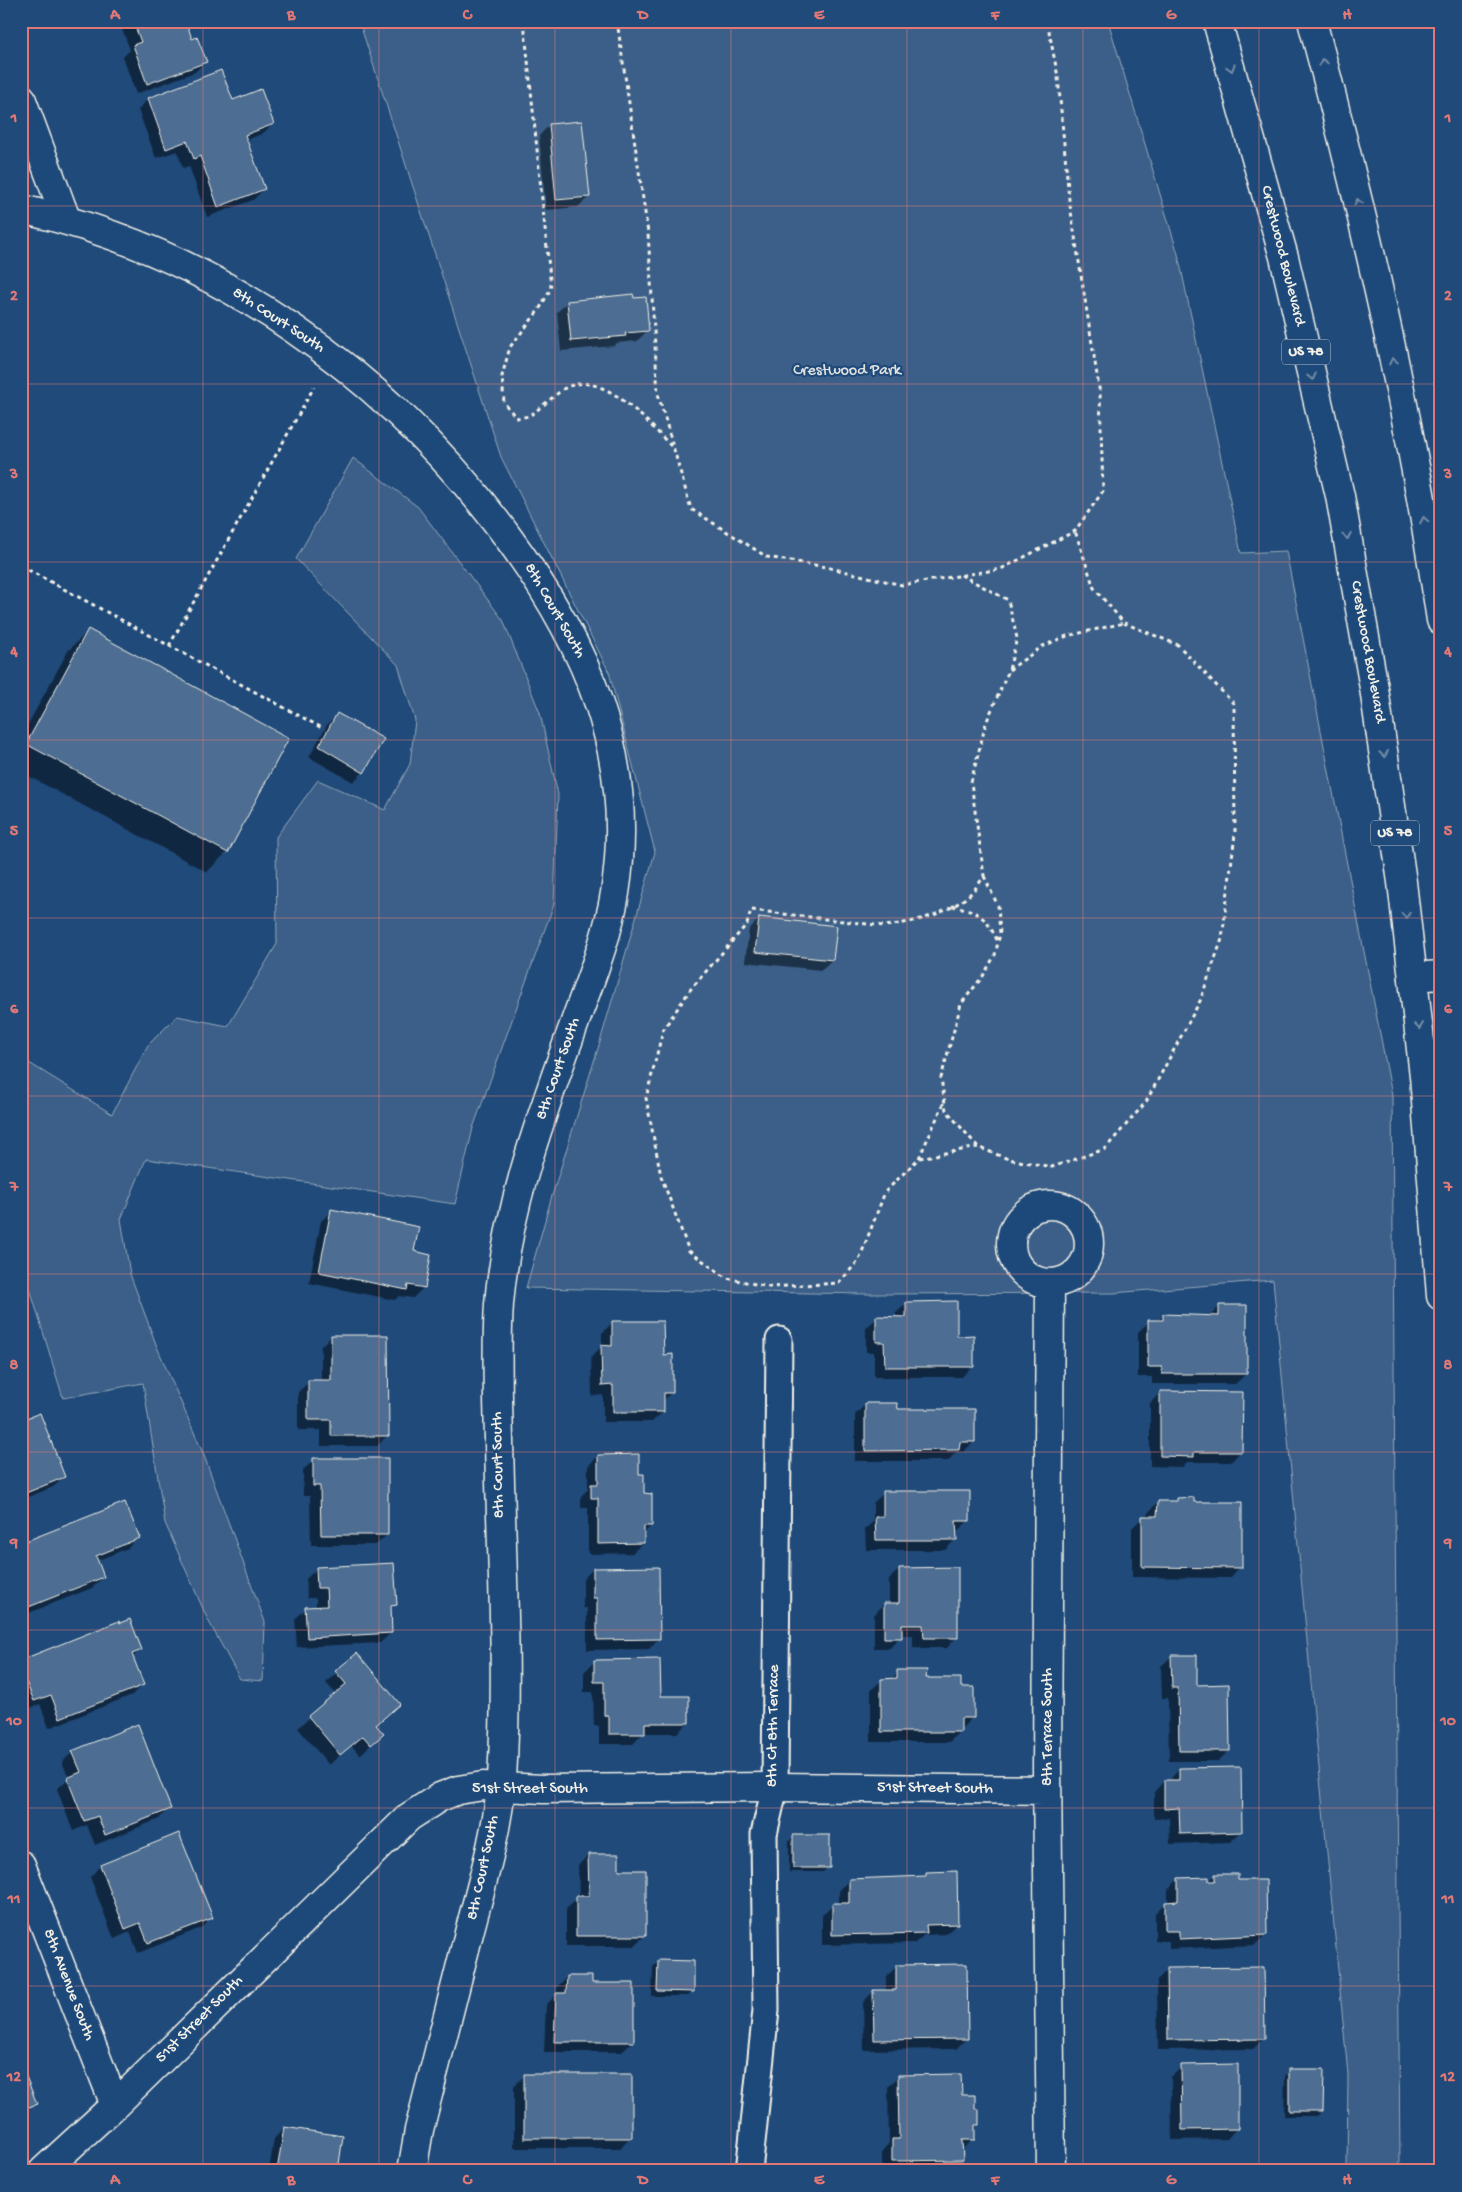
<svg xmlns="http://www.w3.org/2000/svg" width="1462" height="2192" font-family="'Gochi Hand',sans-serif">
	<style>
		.green { fill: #3a5f88; stroke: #97a8b8 }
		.shadow { fill: #0007 }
		.building { fill: #4d6e92; stroke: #f4f1e8 }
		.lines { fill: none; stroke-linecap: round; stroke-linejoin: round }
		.lane-casing { stroke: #f4f1e8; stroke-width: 29 }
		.street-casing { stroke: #f4f1e8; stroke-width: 31 }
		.primary-casing { stroke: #f4f1e8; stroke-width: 31 }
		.path { stroke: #f4f1e8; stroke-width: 3; stroke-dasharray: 4 4; stroke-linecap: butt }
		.lane { stroke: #1f4a7a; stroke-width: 25 }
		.street { stroke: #1f4a7a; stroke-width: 28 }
		.primary { stroke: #1f4a7a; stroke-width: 28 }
		.oneway { stroke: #748da6 }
		.grid { fill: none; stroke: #e27875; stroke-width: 1; stroke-opacity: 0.55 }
		.labels { text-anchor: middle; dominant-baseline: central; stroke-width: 4.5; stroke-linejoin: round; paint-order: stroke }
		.shield { fill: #1f4a7a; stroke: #b4bfc7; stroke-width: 1 }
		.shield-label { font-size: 15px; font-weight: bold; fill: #f4f1e8 }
		.street-label { font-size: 16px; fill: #f4f1e8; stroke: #1f4a7a }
		.park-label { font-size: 16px; fill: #e1e2de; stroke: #1f4a7a }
		.neatline { fill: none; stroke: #e27875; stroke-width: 2 }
		.grid-label { font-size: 16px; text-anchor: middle; font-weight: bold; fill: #e27875 }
	</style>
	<rect width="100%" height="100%" fill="#1f4a7a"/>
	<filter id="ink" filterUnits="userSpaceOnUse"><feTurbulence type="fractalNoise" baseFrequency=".02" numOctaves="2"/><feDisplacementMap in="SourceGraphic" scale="10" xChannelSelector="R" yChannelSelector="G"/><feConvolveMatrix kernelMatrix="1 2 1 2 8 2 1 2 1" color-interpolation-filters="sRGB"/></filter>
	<g filter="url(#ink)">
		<path class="green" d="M359 21H1108L1178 254 1241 553 1286 551 1392 1095 1400 2171H1347L1348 2075 1273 1280 1113 1293 868 1294 526 1288 551 1199 600 1042 655 852 609 672 501 457Z
			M353 458 418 507 503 620 540 713 558 795 554 904 473 1128 455 1204 146 1159 121 1219 130 1274 157 1347 203 1453 265 1622 263 1681 240 1679 208 1620 165 1523 143 1383 63 1398 21 1259V1058L112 1114 148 1045 177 1016 228 1026 277 944 276 837 318 780 385 810 410 764 415 720 398 665 296 559Z"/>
		<path class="shadow" d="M119 21H185L192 40 205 62 195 72 136 94 123 57 130 50Z
			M220 72 232 102 273 124 262 134 246 140 264 189 253 200 207 217 189 166 183 168 177 151 156 158 138 110 148 99Z
			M549 125 589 197 578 207 546 210 539 136Z
			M632 300 648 330 637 341 617 343 614 346 561 351 557 312 568 302Z
			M88 631 227 852 207 872 21 772V737L68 651Z
			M337 715 363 772 353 782 309 757 327 725Z
			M759 919 832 960 821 970 745 962 749 929Z
			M332 1211 423 1288 413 1298 399 1296 395 1300 309 1283 321 1221Z
			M907 1303 956 1337 972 1366 962 1377H874V1352H866V1328L877 1318H896V1313Z
			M1220 1306 1246 1374 1235 1384H1152V1377H1138V1332L1149 1322 1157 1321 1163 1316 1209 1317Z
			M613 1322 662 1356 672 1392 662 1402 663 1412 652 1422H603V1395L592 1396 591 1357 602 1346V1333Z
			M331 1336 388 1435 377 1446H321V1430H298V1392L309 1382 321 1381V1346Z
			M1160 1393 1241 1451 1231 1462H1187L1182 1467 1150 1466V1403Z
			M866 1404 896 1410 974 1442 963 1452H956L948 1461H855V1415Z
			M21 1421 64 1477 53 1487 21 1500Z
			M598 1456 638 1476 651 1526 643 1534V1543L632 1553 588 1554V1508H581V1496L588 1489V1466Z
			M314 1460 387 1535 376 1545H311L310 1496H303V1470Z
			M884 1493 969 1520 958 1531H955V1540L945 1550H866L865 1529 873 1522V1503Z
			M1177 1499 1193 1503 1240 1567 1230 1578 1132 1577V1528L1143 1517H1147L1148 1513 1158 1502H1174Z
			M138 1537 128 1548 96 1561 103 1577 92 1588 21 1616V1544Z
			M317 1568 395 1604 390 1610 391 1633 380 1643 297 1647 295 1619 306 1608H316V1598H307L306 1579Z
			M593 1569 659 1638 649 1649 587 1650V1608H583V1579Z
			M900 1569 957 1637 947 1648H913V1635H901L890 1648H874V1615L884 1604H889V1579Z
			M141 1649 132 1658 143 1684 132 1695 49 1728 40 1704 23 1711 21 1706V1661Z
			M357 1655 375 1725 382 1734 360 1755 351 1745 329 1765 298 1728 336 1694 326 1683Z
			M1172 1656 1196 1686 1229 1751 1218 1761H1169L1168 1698H1162L1161 1666Z
			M595 1661 659 1697 688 1723 677 1733H643L633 1744H599V1726H594L593 1692H584V1672Z
			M898 1672 959 1688 973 1717 962 1728H959L960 1731 949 1742H871V1690L882 1680H890Z
			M73 1752 169 1808 159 1819 95 1845 87 1825 73 1831 57 1789 69 1778 62 1762Z
			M1179 1769 1241 1832 1230 1842 1170 1844 1169 1818 1154 1819V1792L1164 1781H1169Z
			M178 1835 211 1918 201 1928 138 1953 130 1932 114 1939 90 1877 100 1866Z
			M794 1836 828 1867 823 1872H789V1841Z
			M589 1855 618 1872 645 1935 635 1946H566V1908L579 1897 578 1865Z
			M927 1873 957 1924 946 1934 924 1935 915 1943 822 1945V1915L832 1905 839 1904V1891L849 1880 923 1877Z
			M1215 1875 1237 1881 1266 1934 1255 1945 1169 1949V1941H1155V1913L1165 1903H1168V1890L1178 1879 1208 1883Z
			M658 1962 693 1991 688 1996H652L653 1967Z
			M896 1967 967 2038 956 2049 864 2050 863 2002 873 1992 886 1991V1977Z
			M1168 1969 1264 2038 1253 2049 1158 2050 1157 1980Z
			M567 1977 590 1984 633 2042 622 2052H544L546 2005 557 1994V1987Z
			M1182 2067 1237 2128 1227 2139 1172 2140 1171 2077Z
			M21 2068 35 2103 21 2115Z
			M1290 2070 1322 2111 1317 2116H1284L1285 2076Z
			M525 2075 631 2138 620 2148H514V2086Z
			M899 2076 960 2096 974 2110 978 2125 974 2129V2139L961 2150 962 2159 951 2170 882 2171V2151L889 2143 888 2087Z
			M284 2128 337 2171H269L274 2139Z"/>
		<path class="building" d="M133 21H186L192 39 197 37 207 62 147 84 133 45 141 42Z
			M221 70 233 100 261 89 274 124 245 135 265 189 218 207 200 156 194 159 187 141 166 149 148 98Z
			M582 121 590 197 556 200 549 124Z
			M633 294 634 298 646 297 649 331 625 333 626 336 571 341 567 301Z
			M88 629 289 738 228 853 26 744Z
			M337 713 384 739 364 773 319 746Z
			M759 917 837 926 833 960 755 952Z
			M331 1209 419 1227 414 1251 431 1255 425 1288 408 1285 407 1290 319 1272Z
			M957 1301V1336L974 1335V1367H885L884 1342H876V1316L906 1317V1302Z
			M1219 1305H1247V1374H1162V1367H1148V1320H1163V1314L1219 1316Z
			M612 1321H663L664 1355 673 1354V1393H664V1412H613V1385L602 1386 601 1345 612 1346Z
			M331 1335H388L389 1436H331V1420H308V1380H331Z
			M1160 1391 1243 1392 1242 1452H1194V1457L1160 1456Z
			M865 1403H897L898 1409H975V1442H960L959 1450 865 1451Z
			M40 1413 65 1477 21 1495V1420Z
			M639 1454V1474H644V1493L652 1494V1526H644V1543L598 1544V1498H591V1484H598V1455Z
			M313 1458H388V1535H321L320 1486H313Z
			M883 1491H970V1521H956L957 1540H876L875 1517H883Z
			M1194 1497V1502H1242V1568L1142 1567V1516H1157L1158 1501H1177V1498Z
			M125 1502 140 1538 96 1556 104 1577 21 1610V1543Z
			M394 1563 397 1605 391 1606 392 1633 307 1638 305 1607 327 1606 326 1588H317L316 1567Z
			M659 1567 660 1639 597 1640V1598H593V1568Z
			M958 1567V1638H924L923 1625H902V1638H884V1603H899V1568Z
			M130 1619 142 1650 132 1654 144 1685 60 1718 51 1695 34 1701 21 1670V1660L119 1621 120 1623Z
			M357 1653 400 1704 376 1725 384 1734 371 1745 363 1736 340 1755 308 1716 346 1684 335 1671Z
			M1171 1655H1197V1685L1229 1684 1230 1751H1179L1178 1688H1172Z
			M660 1659 661 1696H689V1723H645V1734H609V1716H604V1682H594V1660Z
			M897 1670H927L926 1678H961V1687H974V1718H961V1732H881V1679L897 1678Z
			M138 1724 171 1809 105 1835 98 1816 84 1821 67 1778 81 1772 72 1751Z
			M1241 1767 1242 1832 1180 1834 1179 1808 1164 1809V1780H1179V1768Z
			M179 1833 213 1918 148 1943 140 1923 125 1929 100 1865Z
			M793 1835H830V1868H793Z
			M588 1854H619V1870H646V1936H576V1896H589Z
			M957 1871 958 1924 926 1925 927 1933 832 1935V1903H849V1879L926 1876V1872Z
			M1215 1874H1238V1880H1266L1267 1935 1179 1939V1931H1165V1902L1178 1901V1878L1209 1877V1881H1215Z
			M658 1960 694 1961V1992L657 1991Z
			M967 1964 968 2039 874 2040 873 1990H896V1965Z
			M1264 1967 1265 2039 1168 2040 1167 1968Z
			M567 1976H592V1983H634V2042H554L556 1993H566Z
			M21 2064 37 2104 21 2110Z
			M1238 2064V2129L1182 2130 1181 2065Z
			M1289 2069H1324L1323 2111H1289Z
			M524 2074H632V2138H524Z
			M961 2074 962 2095H975V2109H979V2125H975V2140H962L963 2160 892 2161V2139H899L898 2075Z
			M284 2127 343 2136 338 2171H277Z"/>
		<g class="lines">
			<g class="lane-casing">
				<path id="lane" d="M749 2171 766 2010 764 1834 775 1787 779 1340"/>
			</g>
			<g class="street-casing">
				<path id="street" d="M21 98 66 219
					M21 209C216 252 390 376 507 536 586 643 637 757 615 893 608 937 590 980 575 1022 542 1114 507 1206 499 1304 496 1349 498 1395 499 1440 501 1552 509 1667 502 1778 498 1830 482 1883 469 1933 453 1998 436 2064 419 2130L412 2171
					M1413 977 1441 975
					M1011 1244a39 39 0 1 1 78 0a39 39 0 1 1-78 0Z
					M1050 1284 1047 1768 1051 2171
					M21 1865 115 2105
					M43 2171 115 2105 409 1817 440 1797 458 1790 483 1786 543 1789 775 1787 1047 1790"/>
			</g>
			<g class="primary-casing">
				<path id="primary" d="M1217 21 1284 257 1340 496 1374 688 1402 882 1424 1076 1441 1296
					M1312 21C1365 218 1411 418 1441 620"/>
			</g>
			<path class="path" d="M524 21 551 288 539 310 510 347 502 376 504 403 517 418C521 417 525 417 529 416 532 415 555 395 562 390 600 364 648 423 673 448
				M617 21 648 233 658 394 691 509 767 557 826 567 902 585 1001 569 1075 531 1103 491 1100 394 1069 199 1058 77 1047 21
				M21 566 324 729
				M961 575 1008 600 1017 638 1009 670 986 723 971 782 984 876C980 882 975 890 969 895 948 914 913 923 884 926L751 910 747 924 690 990 663 1030 646 1098 661 1176 689 1251 727 1278 769 1287 839 1283 859 1260 885 1192 919 1158 978 1147
				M169 646 314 387
				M1009 670 1043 646 1067 636 1124 623
				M984 876 998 906 1000 934 995 955 983 976 961 1004 941 1078 946 1110 978 1147 1008 1159 1052 1167 1105 1149 1146 1102 1200 1001 1222 939 1235 834 1234 704 1178 645 1124 623 1094 588 1075 531
				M952 906C978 910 986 917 997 940
				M919 1158 945 1100"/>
			<use href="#lane" class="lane"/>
			<use href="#street" class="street"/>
			<use href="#primary" class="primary"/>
		</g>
		<defs><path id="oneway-chevron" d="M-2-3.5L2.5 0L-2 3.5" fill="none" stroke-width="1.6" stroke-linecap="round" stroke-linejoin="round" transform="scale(1.25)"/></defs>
		<g class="oneway">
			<use href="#oneway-chevron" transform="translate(1323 62) rotate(-105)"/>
			<use href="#oneway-chevron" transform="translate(1231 68) rotate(74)"/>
			<use href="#oneway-chevron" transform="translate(1358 202) rotate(-103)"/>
			<use href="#oneway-chevron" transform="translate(1393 361) rotate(-102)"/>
			<use href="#oneway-chevron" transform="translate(1312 377) rotate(77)"/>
			<use href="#oneway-chevron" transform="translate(1424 520) rotate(-100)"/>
			<use href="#oneway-chevron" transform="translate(1347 536) rotate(80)"/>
			<use href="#oneway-chevron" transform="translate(1384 754) rotate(82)"/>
			<use href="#oneway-chevron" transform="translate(1406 915) rotate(84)"/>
			<use href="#oneway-chevron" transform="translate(1419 1026) rotate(83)"/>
		</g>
	</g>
	<path class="grid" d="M203 21V2171M379 21V2171M555 21V2171M731 21V2171M907 21V2171M1083 21V2171M1259 21V2171M21 206H1441M21 384H1441M21 562H1441M21 740H1441M21 918H1441M21 1096H1441M21 1274H1441M21 1452H1441M21 1630H1441M21 1808H1441M21 1986H1441"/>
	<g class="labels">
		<g class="shield">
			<rect x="1282" y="339.5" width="48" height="25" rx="4"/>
			<rect x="1371" y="820.5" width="48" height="25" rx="4"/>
		</g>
		<g class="shield-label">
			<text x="1306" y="352">US 78</text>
			<text x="1395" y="833">US 78</text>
		</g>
		<g class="street-label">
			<text transform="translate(1282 256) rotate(76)">Crestwood Boulevard</text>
			<text transform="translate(278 321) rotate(33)">8th Court South</text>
			<text transform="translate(554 611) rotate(60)">8th Court South</text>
			<text transform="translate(1367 652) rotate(80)">Crestwood Boulevard</text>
			<text transform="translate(559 1069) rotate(-71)">8th Court South</text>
			<text transform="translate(499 1465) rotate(-91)">8th Court South</text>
			<text transform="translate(774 1726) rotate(-89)">8th Ct 8th Terrace</text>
			<text transform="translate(1048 1727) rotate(-90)">8th Terrace South</text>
			<text x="530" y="1789">51st Street South</text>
			<text transform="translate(935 1789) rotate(1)">51st Street South</text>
			<text transform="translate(484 1868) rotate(-78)">8th Court South</text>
			<text transform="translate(68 1985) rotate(69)">8th Avenue South</text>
			<text transform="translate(200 2020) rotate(-45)">51st Street South</text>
		</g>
		<g class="park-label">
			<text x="847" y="371">Crestwood Park</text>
		</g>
	</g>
	<rect width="1462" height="2192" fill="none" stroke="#1f4a7a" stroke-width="55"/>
	<rect x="28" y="28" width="1406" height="2136" class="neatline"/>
	<g class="grid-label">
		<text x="115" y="19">A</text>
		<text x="291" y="19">B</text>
		<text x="467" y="19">C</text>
		<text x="643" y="19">D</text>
		<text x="819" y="19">E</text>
		<text x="995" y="19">F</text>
		<text x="1171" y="19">G</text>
		<text x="1347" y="19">H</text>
		<text x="14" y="122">1</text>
		<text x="1448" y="122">1</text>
		<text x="14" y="300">2</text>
		<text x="1448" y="300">2</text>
		<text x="14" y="478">3</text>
		<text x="1448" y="478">3</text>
		<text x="14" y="656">4</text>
		<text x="1448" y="656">4</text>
		<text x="14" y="835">5</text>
		<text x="1448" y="835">5</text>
		<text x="14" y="1013">6</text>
		<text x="1448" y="1013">6</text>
		<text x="14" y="1191">7</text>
		<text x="1448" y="1191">7</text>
		<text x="14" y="1369">8</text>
		<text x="1448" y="1369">8</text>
		<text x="14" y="1547">9</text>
		<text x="1448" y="1547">9</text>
		<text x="14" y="1725">10</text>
		<text x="1448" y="1725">10</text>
		<text x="14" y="1903">11</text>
		<text x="1448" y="1903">11</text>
		<text x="14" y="2081">12</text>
		<text x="1448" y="2081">12</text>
		<text x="115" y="2184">A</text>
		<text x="291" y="2184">B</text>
		<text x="467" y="2184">C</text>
		<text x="643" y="2184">D</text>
		<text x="819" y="2184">E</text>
		<text x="995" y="2184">F</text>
		<text x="1171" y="2184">G</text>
		<text x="1347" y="2184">H</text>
	</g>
</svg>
